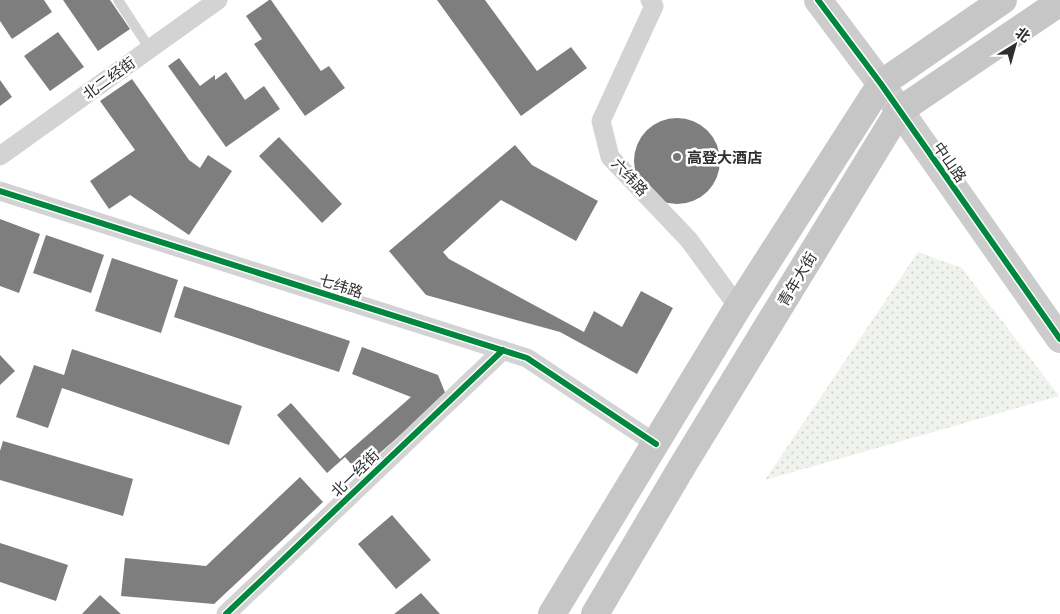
<svg xmlns="http://www.w3.org/2000/svg" width="1060" height="614" font-family="'Archivo Narrow','Noto Sans SC',sans-serif">
	<style>
		.grass { fill: url(#grass-dots) }
		.building { fill: #7e7e7e }
		.lines { fill: none; stroke-linecap: round; stroke-linejoin: round }
		.lane { stroke: #d3d3d3; stroke-width: 10 }
		.street { stroke: #d3d3d3; stroke-width: 19 }
		.secondary { stroke: #ccc; stroke-width: 28 }
		.primary { stroke: #c6c6c6; stroke-width: 28 }
		.cycleway-casing { stroke: #fff; stroke-width: 9 }
		.cycleway { stroke: #00873e; stroke-width: 6 }
		.poi-dot { fill: #777; stroke: #fff; stroke-width: 2 }
		.labels { text-anchor: middle; dominant-baseline: central; stroke-width: 5; stroke-linejoin: round; paint-order: stroke }
		.street-label { font-size: 15px; fill: #2e2e2e; stroke: #fff }
		.poi-label { font-size: 15px; font-weight: bold; fill: #2e2e2e; stroke: #fff; text-anchor: start }
	</style>
	<defs>
		<pattern id="grass-dots" width="8" height="8" patternUnits="userSpaceOnUse" patternTransform="scale(1.25)"><rect width="8" height="8" fill="#f0f3ed"/><path d="M2 2h.1M6 6h.1" fill="none" stroke="#ced1cc" stroke-width="1.8" stroke-linecap="round"/></pattern>
	</defs>
	<rect width="100%" height="100%" fill="#fff"/>
	<path class="grass" d="M918 252 962 268 1059 396 765 480Z"/>
	<path class="building" d="M0 0H44L52 12 12 39 0 21Z
		M63 0H110L130 29 98 51Z
		M269 0H271L321 71 329 66 345 88 305 116 254 44 262 39 246 16Z
		M437 0H485L537 71 571 47 587 68 521 116Z
		M58 32 84 67 50 91 24 56Z
		M179 58 200 86 215 75V80L226 72 245 100 264 86 280 109 226 147 168 66Z
		M132 79 189 160 200 168 208 155 232 171 189 235 130 195 109 209 90 181 135 150 100 101Z
		M0 80 12 97 0 106Z
		M634 161a43 43 0 1 1 86 0a43 43 0 1 1-86 0Z
		M279 137 342 204 322 223 259 156Z
		M515 145 532 165 598 201 576 241 501 200 443 252 449 259 584 332 594 311 622 327 641 291 673 308 637 374 560 332 426 295 389 251Z
		M0 219 40 234 19 293 0 286Z
		M46 235 104 255 91 293 33 273Z
		M112 258 178 280 161 333 95 311Z
		M184 286 350 341 339 372 174 317Z
		M362 347 438 375 446 395 358 472 345 457 327 473 277 415 291 403 340 459 411 397 352 374Z
		M72 349 242 406 229 445 62 388 48 428 16 417 34 365 64 375Z
		M0 355 15 371 0 385Z
		M3 441 133 479 123 516 0 480V451Z
		M300 477 323 502 214 604 121 596 125 558 206 566Z
		M392 515 431 560 396 589 358 544Z
		M0 543 68 565 56 601 0 582Z
		M421 593 440 614H394Z
		M100 595 121 614H82Z"/>
	<g class="lines">
		<path class="lane" d="M118 0 150 49"/>
		<path class="street" d="M650 0 654 6 601 121 610 157 689 240 738 307
			M0 156 218 0
			M0 191 527 358 656 444
			M226 614 503 350"/>
		<path class="secondary" d="M818 0 881 84 1060 339"/>
		<path class="primary" d="M552 614 738 307 881 84 1003 0
			M595 614 683 465 899 111 1060 2"/>
		<g class="cycleway-casing">
			<path id="cycleway" d="M818 0 881 84 1060 339
				M0 191 527 358 656 444
				M226 614 503 350"/>
		</g>
		<use href="#cycleway" class="cycleway"/>
	</g>
	<circle class="poi-dot" cx="677" cy="157" r="5"/>
	<g class="labels">
		<g class="street-label">
			<text transform="translate(109 78) rotate(-36)">北二经街</text>
			<text transform="translate(950 162) rotate(55)">中山路</text>
			<text transform="translate(630 177) rotate(47)">六纬路</text>
			<text transform="translate(797 279) rotate(-59)">青年大街</text>
			<text transform="translate(341 286) rotate(18)">七纬路</text>
			<text transform="translate(355 473) rotate(-44)">北一经街</text>
		</g>
		<g class="poi-label">
			<text x="687" y="157">高登大酒店</text>
		</g>
	</g>
	<g transform="translate(1015 45) rotate(37)" stroke="#ffffff" stroke-width="4" paint-order="stroke">
	<path d="M0-4L9 19L0 12L-9 19Z" fill="#2e2e2e"/>
	<text y="-8" font-size="14" font-weight="bold" text-anchor="middle" fill="#2e2e2e">北</text>
	</g>
</svg>
